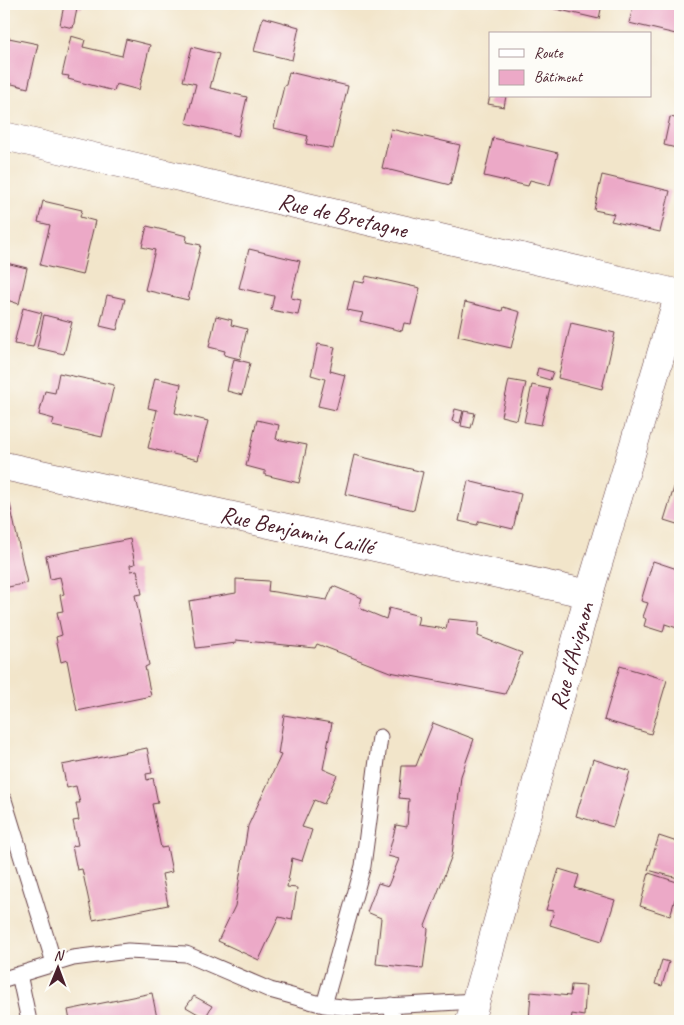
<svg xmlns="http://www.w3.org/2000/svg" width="684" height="1025" font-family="Caveat,sans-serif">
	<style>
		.building { fill: #eca9c7 }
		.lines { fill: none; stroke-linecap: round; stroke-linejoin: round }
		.service-casing { stroke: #633d43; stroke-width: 17 }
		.minor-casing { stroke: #633d43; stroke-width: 29 }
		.service { stroke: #fff; stroke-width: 15 }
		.minor { stroke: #fff; stroke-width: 28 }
		.labels { text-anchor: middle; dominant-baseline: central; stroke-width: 5; stroke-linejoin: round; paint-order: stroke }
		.street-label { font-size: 24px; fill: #4a1f2b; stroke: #fdfcf7 }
	</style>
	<rect width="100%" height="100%" fill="#fdfcf7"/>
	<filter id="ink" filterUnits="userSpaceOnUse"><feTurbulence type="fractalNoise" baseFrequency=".02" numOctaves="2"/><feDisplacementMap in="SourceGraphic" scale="10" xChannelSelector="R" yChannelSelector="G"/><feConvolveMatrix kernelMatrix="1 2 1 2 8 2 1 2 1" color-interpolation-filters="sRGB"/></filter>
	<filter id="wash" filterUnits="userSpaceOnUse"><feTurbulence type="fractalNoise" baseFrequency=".0096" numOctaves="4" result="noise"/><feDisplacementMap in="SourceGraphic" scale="20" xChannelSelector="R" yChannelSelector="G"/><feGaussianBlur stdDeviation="1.12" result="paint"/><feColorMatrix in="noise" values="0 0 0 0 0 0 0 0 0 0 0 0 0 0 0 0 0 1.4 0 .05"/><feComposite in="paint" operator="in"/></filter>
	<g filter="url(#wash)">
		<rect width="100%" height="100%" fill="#f2e5ca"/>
		<g id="blocks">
			<path class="building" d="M60 4H82L81 10 77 9 73 28 60 25 64 5Z
				M534 4H602L599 19Z
				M634 4H680V35L629 23Z
				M263 17 299 27 292 60 254 51Z
				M71 36 85 40 83 47 122 56 126 39 150 45 139 90 116 84 114 91 68 79 69 76 62 75Z
				M4 37 38 44 28 88 4 82Z
				M192 47 219 54 210 88 247 97 238 136 186 123 196 84 183 81Z
				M289 72 348 86 333 149 306 144 308 136 274 128 284 86 286 85Z
				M490 96H506L504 107 488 104Z
				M670 117 680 119V149L664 145Z
				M391 129 460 145 450 185 382 168Z
				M493 138 558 153 550 185 530 180 528 186 484 176Z
				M602 175 670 191 660 232 611 221 614 214 594 210Z
				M43 201 82 210 80 217 95 221 82 275 40 265 50 225 38 222Z
				M147 226 187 236 186 242 201 245 188 300 145 290 155 250 142 247Z
				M249 249 300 261 291 298 301 300 298 315 271 310 274 296 239 288Z
				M6 263 27 268 19 304 4 299V274Z
				M366 276 420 288 411 324 404 323 402 331 360 321 363 313 347 310 354 281 364 283Z
				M107 295 125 299 117 330 100 326Z
				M465 302 502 311 503 307 520 312 511 348 458 336Z
				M23 308 42 313 33 347 14 344Z
				M44 315 72 322 64 354 37 348Z
				M216 316 232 320 231 325 247 329 240 359 224 355 225 351 209 347Z
				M571 323 615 333 602 389 558 378Z
				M318 344 335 347 330 371 345 375 336 410 318 406 325 379 311 375Z
				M234 359 250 363 242 395 227 391Z
				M538 368 553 372 550 380 536 376Z
				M59 373 114 385 102 437 52 426 54 419 39 415 45 391 55 393Z
				M155 378 181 384 175 413 208 421 198 460 148 448 157 410 148 408Z
				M509 380 526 383 517 420 501 416Z
				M532 385 550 389 541 425 524 422Z
				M455 409 463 411 460 423 452 421Z
				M464 411 475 413 471 428 461 426Z
				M257 420 279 425 276 439 307 445 299 483 265 475V471L246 466Z
				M354 455 423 472 414 510 345 494Z
				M680 468V525L664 520Z
				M468 481 521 494 513 529 479 521 477 525 459 521Z
				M10 504 27 583 4 588V505Z
				M130 539 135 564 130 565 131 571 137 570 142 594 135 595 149 665 145 667 151 696 77 711 67 660 61 662 56 637 62 635 57 612 63 611 60 595 64 594 60 577 50 579 46 556Z
				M653 561 680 570 677 584 680 585V629L665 624 663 632 644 626 646 619 643 617 648 603 641 601Z
				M236 579 269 581 268 591 327 600 333 586 362 598 359 608 386 619 389 608 419 616 417 625 446 629 448 619 479 622 478 636 522 653 505 694 390 672 317 644 315 648 236 640V643L196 648 189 601 236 593Z
				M620 666 667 680 651 734 604 720Z
				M284 715 332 723 323 769 337 775 324 804 314 800 302 827 312 830 302 861 292 858 287 887 297 888 292 920 279 917 259 960 218 941 235 906 248 826 281 755 278 754Z
				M433 723 474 739 461 776 452 855 425 926 428 929 423 969 376 964 381 918 367 912 378 883 388 886 399 859 388 856 396 825 407 827 409 799 399 798 402 766H416Z
				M147 748 152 773 146 774 147 780 153 778 158 803 152 804 161 848 167 847 172 872 162 874 168 905 93 920 82 869 77 870 72 846 78 845 73 821 79 820 76 803H80L76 786 67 788 62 765Z
				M593 759 630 771 613 827 576 816Z
				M659 836 680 843V870L678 878 648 870Z
				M559 869 579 875 575 888 615 900 602 941 550 925 554 911 546 910Z
				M649 873 680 883V901L675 899 670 916 640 906Z
				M662 960 669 962 662 986 655 984Z
				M571 985 586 986 584 1016 572 1014 571 1021H529L531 992 570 996Z
				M152 993 157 1018 151 1019 152 1021H70L68 1010Z
				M194 996 212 1006 205 1018 186 1007Z"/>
		</g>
	</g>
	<g filter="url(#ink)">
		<use href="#blocks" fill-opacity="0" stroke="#633d43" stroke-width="1"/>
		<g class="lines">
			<g class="service-casing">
				<path id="service" d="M4 800 54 963
					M19 974 29 1021
					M4 979 73 958 128 951 186 954 270 990 324 1005 351 1008 476 1001
					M324 1005 363 866 380 737
					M391 1005 394 1021"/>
			</g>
			<g class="minor-casing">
				<g id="minor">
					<path id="s1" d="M4 136 680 294"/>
					<path id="s2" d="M4 466 589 594"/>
					<path id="s3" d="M470 1021 589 594 679 294"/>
				</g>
			</g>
			<use href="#service" class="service"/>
			<use href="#minor" class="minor"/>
		</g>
	</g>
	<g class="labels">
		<g class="street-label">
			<text stroke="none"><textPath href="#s1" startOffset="348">Rue de Bretagne</textPath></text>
			<text stroke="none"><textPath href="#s2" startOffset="300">Rue Benjamin Laillé</textPath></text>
			<text stroke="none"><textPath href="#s3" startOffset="379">Rue d'Avignon</textPath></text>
		</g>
	</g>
	<rect width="684" height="1025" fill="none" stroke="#fdfcf7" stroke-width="20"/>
	<rect x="489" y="32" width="162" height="65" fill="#fdfcf7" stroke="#b5a4a5"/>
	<rect x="499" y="49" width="25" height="8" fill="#ffffff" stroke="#b5a4a5"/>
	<text x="534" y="58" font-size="15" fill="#4a1f2b">Route</text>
	<rect x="499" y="70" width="25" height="15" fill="#eca9c7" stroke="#b5a4a5"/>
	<text x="534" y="82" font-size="15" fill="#4a1f2b">Bâtiment</text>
	<g transform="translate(58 968) rotate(1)" stroke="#fdfcf7" stroke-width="4" paint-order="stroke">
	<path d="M0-4L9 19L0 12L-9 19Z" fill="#4a1f2b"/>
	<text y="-8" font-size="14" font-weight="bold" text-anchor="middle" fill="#4a1f2b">N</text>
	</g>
</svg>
